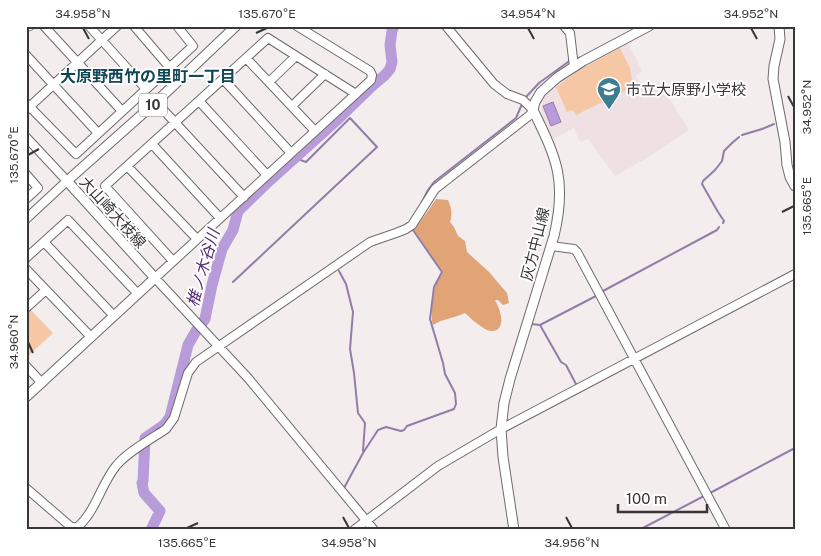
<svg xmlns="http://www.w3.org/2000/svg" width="821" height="556" font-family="'Public Sans','Noto Sans JP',sans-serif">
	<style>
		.built { fill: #efe0e4 }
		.green { fill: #f5c7a5 }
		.forest { fill: #e0a476 }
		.water { fill: #b89bd9; stroke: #927da8 }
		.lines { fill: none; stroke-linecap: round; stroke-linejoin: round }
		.stream { stroke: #927da8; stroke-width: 2 }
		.river { stroke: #b89bd9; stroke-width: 11 }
		.minor-casing { stroke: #6f6a6b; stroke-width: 10 }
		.major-casing { stroke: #6f6a6b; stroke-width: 11 }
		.minor { stroke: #fff; stroke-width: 8 }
		.major { stroke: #fff; stroke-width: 9 }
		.ticks { fill: none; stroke: #383637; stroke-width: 2 }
		.labels { text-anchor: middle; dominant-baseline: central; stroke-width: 4; stroke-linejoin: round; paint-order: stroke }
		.shield { fill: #fff; stroke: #747273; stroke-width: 1 }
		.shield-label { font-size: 14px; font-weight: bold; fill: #383637 }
		.poi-label { font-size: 15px; fill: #383637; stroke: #fff; text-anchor: start }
		.street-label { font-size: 15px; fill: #383637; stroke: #fff }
		.neighbourhood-label { font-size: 16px; font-weight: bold; fill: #104655; stroke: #fff }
		.water-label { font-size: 16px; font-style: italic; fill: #522b74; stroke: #fff }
		.neatline { fill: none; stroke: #383637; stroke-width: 2 }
		.ticks-label { font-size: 12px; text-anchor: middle; fill: #383637 }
	</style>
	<rect width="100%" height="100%" fill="#f3edee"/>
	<path class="built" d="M627 41 642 71 636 75 643 90 659 82 689 130 647 158 615 176 588 139 580 142 574 128 551 140 543 121 541 107 547 89 574 70Z"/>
	<path class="green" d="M620 48 630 68 633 87 576 115 573 110 567 112 556 87 579 70Z
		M29 308 53 333 26 358V312Z"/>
	<path class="forest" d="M436 199 448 200C451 207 453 214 450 222L454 227 458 236 465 241 467 252 489 272 507 293 509 303 503 305 498 300H495C497 304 499 308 500 312 504 324 499 336 485 329 477 324 471 319 465 313 454 318 442 319 433 325 430 317 433 296 435 287 436 282 441 277 443 272L414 230 428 211Z"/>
	<path class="water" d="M553 102 561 122 551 126 543 106Z"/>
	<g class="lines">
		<path class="stream" d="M525 98 539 83 568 62 570 59
			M742 135 762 129 774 124
			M421 204 428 190 434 182 516 118 522 104
			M723 223 724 221 718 212 702 184 703 181 715 170 722 161 724 151 732 143 739 137
			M339 271 346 284 353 312 350 349 354 373 358 413 365 423 363 451
			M233 282 377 147 350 118 306 162 295 158
			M603 291 717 230 719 227
			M531 324 540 325 596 296
			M540 325 561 362 566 365 577 386
			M710 493 795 448
			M360 507 344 488 363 453 378 430 386 427 401 431 404 430 407 426 454 409 456 404 455 393 445 374 443 363 430 319 434 287 442 272 413 230 414 228
			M368 529 369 530
			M639 530 706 495"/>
		<path class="river" d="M151 530 160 511 144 493 142 483 143 481 145 438 164 425 170 417 188 345 196 331 205 319 212 285 222 249 233 230 238 211 267 183 336 121 372 86 385 75 390 69 392 62 390 45 392 31 394 26"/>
		<g class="minor-casing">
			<path id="minor" d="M44 26 122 111
				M89 26 146 89
				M134 26 170 68
				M297 26 370 71 372 75 371 80 155 278 248 378 374 530
				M564 26 570 33 574 67
				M26 27 30 26
				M26 55 98 133
				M246 58 315 131
				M223 79 291 153
				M269 82 296 56
				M199 101 267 175
				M156 102 244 197
				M26 103 76 154 193 46 177 26
				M292 106 325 74
				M26 110 117 26
				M26 137 67 181 26 219
				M152 144 220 218
				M127 166 197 239
				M26 174 38 188 26 199
				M44 242 114 316
				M551 246 574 249 577 252 726 530
				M26 258 68 220 138 294
				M173 261 105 186 268 38 356 94
				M26 269 91 337
				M26 308 46 290
				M26 366 42 383
				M26 488 70 526 76 528C95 514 101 484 116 466 127 452 151 439 166 429L174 418 188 373 196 362 370 242 396 233 406 229 412 225 435 189 530 115 533 110 523 100 507 94 494 84 446 26
				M354 530 438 466 501 429 795 274"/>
		</g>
		<g class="major-casing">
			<path id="major" d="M779 26 780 39 774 66 773 79 785 142 787 165 790 177 795 186
				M26 397 155 278 67 181 156 102 236 26
				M514 530 503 457 501 429 504 403 510 379 554 236C567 181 557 159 533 110L535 102 541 92 558 77 583 61 649 26"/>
		</g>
		<use href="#minor" class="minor"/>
		<use href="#major" class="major"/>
	</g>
	<path class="ticks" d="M83 28 89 39M528 28 534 39M751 28 757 39M256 33 267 28M788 96 794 107M28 155 39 149M782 212 794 206M28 342 33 353M343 517 349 528M566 517 572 528M187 528 198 523"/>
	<defs>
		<g id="school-pin" transform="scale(1.25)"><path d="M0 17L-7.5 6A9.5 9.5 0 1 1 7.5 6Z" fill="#3e7d91" stroke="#fff"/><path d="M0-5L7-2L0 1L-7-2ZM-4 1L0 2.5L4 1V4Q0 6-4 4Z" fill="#fff"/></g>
	</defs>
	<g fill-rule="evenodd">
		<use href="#school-pin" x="609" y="89"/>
	</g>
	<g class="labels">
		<rect class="shield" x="139" y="93.5" width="28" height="23" rx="4"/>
		<g class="shield-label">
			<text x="153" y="105">10</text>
		</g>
		<g class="poi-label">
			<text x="626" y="89">市立大原野小学校</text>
		</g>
		<g class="street-label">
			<text transform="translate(113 212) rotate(48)">大山崎大枝線</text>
			<text transform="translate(535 244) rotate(-76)">灰方中山線</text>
		</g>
		<g class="neighbourhood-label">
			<text x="148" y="76">大原野西竹の里町一丁目</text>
		</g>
		<g class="water-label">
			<text transform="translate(203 268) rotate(-74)">椎ノ木谷川</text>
		</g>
	</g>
	<rect width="821" height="556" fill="none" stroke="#ffffff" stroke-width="55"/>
	<path d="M618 504v8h89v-8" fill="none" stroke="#383637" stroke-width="2.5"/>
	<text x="626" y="504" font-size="15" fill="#383637" stroke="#ffffff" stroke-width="4" paint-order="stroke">100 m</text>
	<rect x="28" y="28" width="766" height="500" class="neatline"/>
	<g class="ticks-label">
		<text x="83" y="18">34.958°N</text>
		<text x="267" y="18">135.670°E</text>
		<text x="528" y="18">34.954°N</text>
		<text x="751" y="18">34.952°N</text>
		<text transform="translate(807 107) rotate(-90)" y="4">34.952°N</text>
		<text transform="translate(14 155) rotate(-90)" y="4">135.670°E</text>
		<text transform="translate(807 206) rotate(-90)" y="4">135.665°E</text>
		<text transform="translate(14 342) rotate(-90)" y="4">34.960°N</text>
		<text x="187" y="547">135.665°E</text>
		<text x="349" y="547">34.958°N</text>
		<text x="572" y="547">34.956°N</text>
	</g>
</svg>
